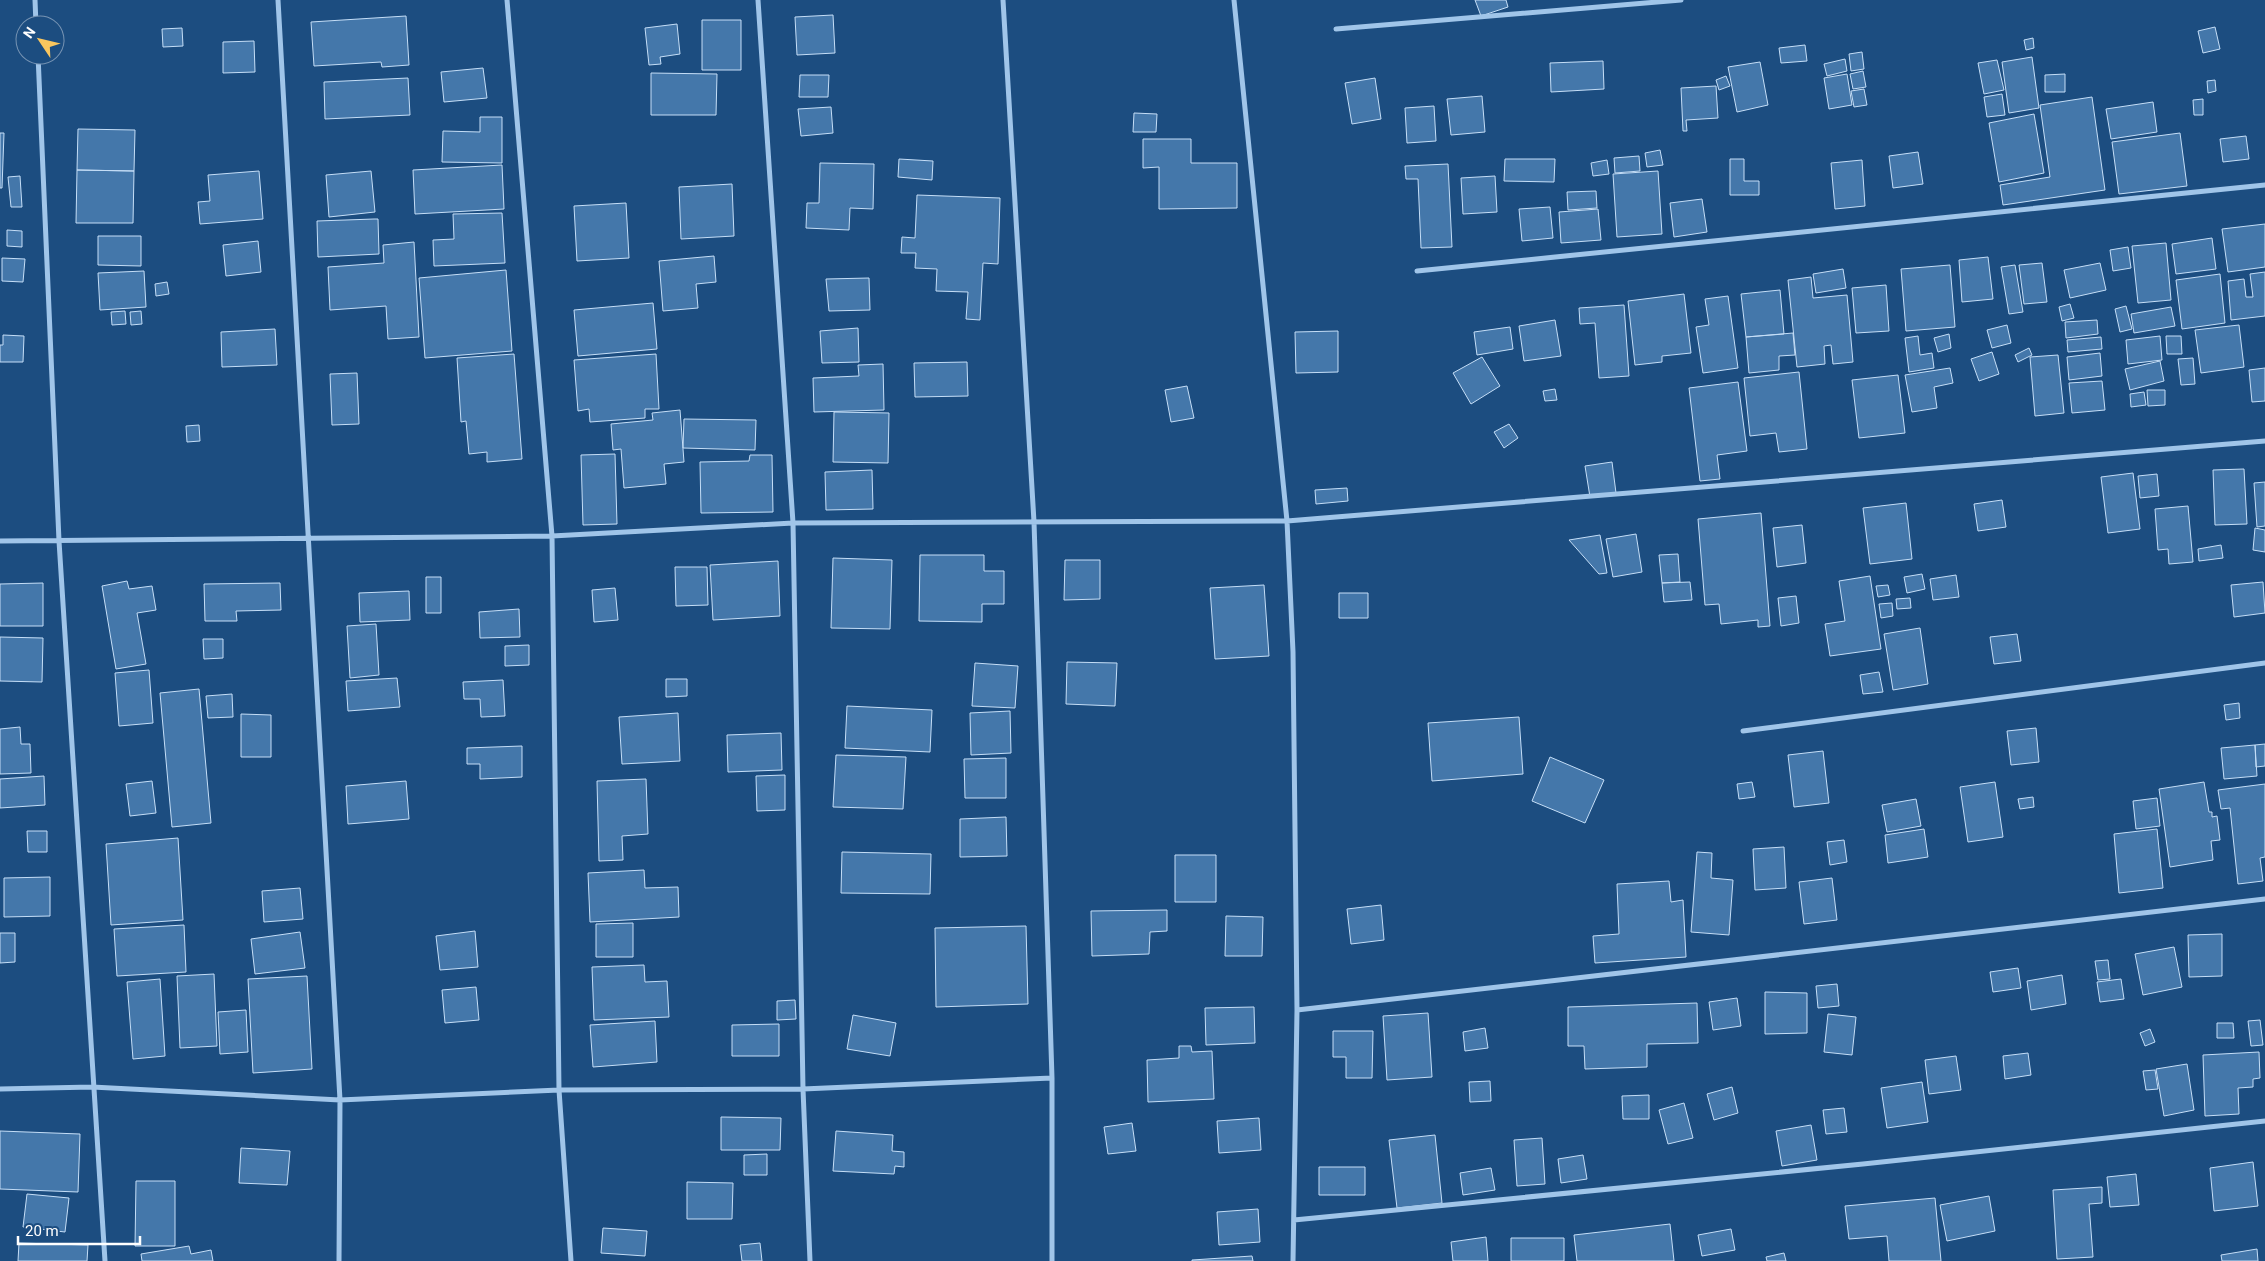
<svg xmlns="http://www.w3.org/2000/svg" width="2265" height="1261" font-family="Roboto,sans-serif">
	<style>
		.building { fill: #47a; stroke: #c5def7 }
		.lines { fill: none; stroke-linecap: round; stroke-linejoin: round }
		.street { stroke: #a0c5e9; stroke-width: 5 }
	</style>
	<rect width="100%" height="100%" fill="#1c4d80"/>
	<path class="building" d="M1475 0H1506L1508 7 1481 16Z
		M833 15 835 53 797 55 795 17Z
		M406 16 409 65 382 67 381 62 314 66 311 22Z
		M702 20H741V70H702Z
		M677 24 680 54 660 57 661 64 649 65 645 28Z
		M2215 27 2220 49 2203 53 2198 31Z
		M182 28 183 46 163 47 162 29Z
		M2033 38 2034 48 2026 50 2024 40Z
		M254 41 255 72 223 73V42Z
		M1805 45 1807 61 1781 63 1779 48Z
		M1862 52 1864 69 1851 71 1849 54Z
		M2032 57 2039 108 2009 113 2002 62Z
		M1845 59 1847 71 1827 76 1824 64Z
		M1997 60 2004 90 1984 94 1978 63Z
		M1603 61 1604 89 1551 92 1550 63Z
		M1760 62 1768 105 1737 112 1728 67Z
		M483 68 487 98 444 102 441 72Z
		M1863 71 1866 87 1853 89 1850 74Z
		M651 73 717 74 716 115H651Z
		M1847 74 1852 105 1829 109 1824 78Z
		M2065 74V92H2045V75Z
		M800 75H829L828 97H799Z
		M1726 76 1730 86 1719 90 1716 80Z
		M408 78 410 115 325 119 324 82Z
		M1375 78 1381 119 1352 124 1345 83Z
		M2215 80 2216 91 2208 93 2207 81Z
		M1716 86 1718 118 1686 120 1687 131H1683L1681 88Z
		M1864 89 1867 105 1854 107 1851 91Z
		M2002 94 2005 115 1987 117 1984 97Z
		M1482 96 1485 132 1451 135 1447 99Z
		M2092 97 2105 190 2003 205 2000 185 2050 177 2040 105Z
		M2203 99V115H2194L2193 100Z
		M2153 102 2157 132 2111 139 2106 109Z
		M1434 106 1436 141 1407 143 1405 108Z
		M831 107 833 133 801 136 798 109Z
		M1134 113 1157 114 1156 132H1133Z
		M2034 114 2044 173 1999 182 1989 123Z
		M480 117H502V163L442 162 443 131 480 132Z
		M78 129 135 130 134 171 77 170Z
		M0 133H4L2 188H0Z
		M2180 133 2187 186 2119 194 2112 142Z
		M2246 136 2249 159 2223 162 2220 139Z
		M1143 139H1191V163H1237V208L1159 209V167L1143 168Z
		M1660 150 1663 165 1647 167 1645 153Z
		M1918 152 1923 184 1893 188 1889 156Z
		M1639 156 1640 171 1615 173 1614 158Z
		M899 159 933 161 932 180 898 177Z
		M1505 159H1555L1554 182 1504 181Z
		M1730 159H1744V181H1759V195H1730Z
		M1607 160 1609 174 1593 176 1591 163Z
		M1862 160 1865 206 1835 209 1831 163Z
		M820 163 874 164 873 209 850 208 849 230 806 228 807 203H819Z
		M1448 164 1452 247 1421 248 1418 179H1406L1405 166Z
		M502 165 504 209 415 214 413 170Z
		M77 170 134 171 133 223H76Z
		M259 171 263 219 200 224 198 202 210 201 208 175Z
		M371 171 375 212 329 217 326 175Z
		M1658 171 1662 234 1617 237 1613 174Z
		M20 176 22 207H11L8 177Z
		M1495 176 1497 212 1463 214 1461 178Z
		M732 184 734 236 681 239 679 187Z
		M1596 191 1597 208 1568 210 1567 192Z
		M917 195 1000 198 998 264 983 263 980 320 966 319 968 292 936 291 937 269 915 268 916 253H901L902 237 915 238Z
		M1702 199 1707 232 1674 237 1670 203Z
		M626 203 629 258 577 261 574 206Z
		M1550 207 1553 238 1522 241 1519 209Z
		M1598 209 1601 240 1561 243 1559 212Z
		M502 213 505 263 434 266 433 240 454 239 453 214Z
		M374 219H378L379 254 318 257 317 221Z
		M2265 224V267L2228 272 2222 229Z
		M7 230 22 231V247L7 246Z
		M98 236H141V266L98 265Z
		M2212 238 2216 269 2176 274 2172 244Z
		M258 241 261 272 226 276 223 245Z
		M414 242 419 337 388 339 386 306 330 310 328 267 384 263 383 245Z
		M2166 243 2171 300 2138 303 2132 246Z
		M2128 247 2131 268 2113 271 2110 250Z
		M714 256 716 282 696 284 698 308 663 311 659 261Z
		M1988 257 1993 299 1962 302 1959 260Z
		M2 258 25 259 23 282 2 281Z
		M2042 263 2047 302 2024 304 2019 265Z
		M2100 263 2106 290 2070 298 2064 270Z
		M1950 265 1955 327 1906 331 1901 269Z
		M2015 265 2023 312 2009 314 2001 267Z
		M1843 269 1846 288 1816 293 1813 274Z
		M506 270 512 351 425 358 419 278Z
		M144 271 146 307 100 310 98 273Z
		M2265 272V316L2231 320 2228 281 2244 279 2246 297H2253L2250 274Z
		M2220 274 2225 323 2182 329 2176 280Z
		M1811 277 1813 298 1847 295 1853 362 1833 364 1831 345 1824 346 1825 364 1797 367 1788 280Z
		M869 278 870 310 829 311 826 279Z
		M167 282 169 294 156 296 155 284Z
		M1886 285 1889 331 1856 333 1852 288Z
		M1780 290 1784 334 1746 337 1741 294Z
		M1684 294 1691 353 1662 356V362L1635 365 1628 301Z
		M1728 296 1738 368 1703 373 1696 327 1709 325 1705 299Z
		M653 303 657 349 578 356 574 310Z
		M2070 304 2074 318 2062 321 2059 307Z
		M1624 305 1629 376 1599 378 1595 323 1580 324 1579 308Z
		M2126 306 2132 329 2120 332 2115 309Z
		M2171 307 2175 326 2134 333 2131 314Z
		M125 311 126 324 112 325 111 312Z
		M141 311 142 324 131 325 130 312Z
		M1555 320 1561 356 1524 361 1519 326Z
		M2097 320 2098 334 2066 338 2065 322Z
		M2007 325 2011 343 1992 348 1987 330Z
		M2239 325 2244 367 2201 373 2195 330Z
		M1510 327 1513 349 1477 355 1474 332Z
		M858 328 859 362 822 363 820 331Z
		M275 329 277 365 222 367 221 332Z
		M1338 331V372L1296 373 1295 332Z
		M1793 333 1795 355 1779 356V370L1749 373 1746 337Z
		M1949 334 1951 348 1938 352 1934 338Z
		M3 335 24 336 23 362H0V345H3Z
		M1918 336 1920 355 1932 353 1934 368 1909 372 1905 338Z
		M2160 336 2162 360 2128 364 2126 340Z
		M2166 336H2181L2182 354H2167Z
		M2101 337 2102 349 2068 352 2067 340Z
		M2029 348 2032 355 2018 362 2015 355Z
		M1992 352 1999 374 1979 381 1971 359Z
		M2100 353 2102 376 2069 380 2067 357Z
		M514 354 522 459 487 462V452L469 454 466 421 461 422 457 358Z
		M656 354 659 409H645V418L590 422 589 409 578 411 574 360Z
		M2058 355 2064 413 2035 416 2030 357Z
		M1482 357 1500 386 1471 404 1453 373Z
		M2193 358 2195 384 2181 385 2178 359Z
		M2160 361 2164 381 2130 390 2125 369Z
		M967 362 968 396 915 397 914 363Z
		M883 364 884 410 814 412 813 378 859 376 858 365Z
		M1950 368 1953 383 1934 387 1937 408 1912 412 1905 375Z
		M2265 368V401L2252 402 2249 370Z
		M1799 372 1807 449 1779 452 1776 433 1750 436 1744 378Z
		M357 373 359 424 332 425 330 374Z
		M1898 375 1905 433 1859 438 1852 380Z
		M2102 381 2105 410 2072 413 2069 383Z
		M1738 382 1747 451 1717 455 1720 479 1700 481 1689 388Z
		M1187 386 1194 418 1171 422 1165 390Z
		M1555 389 1557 400 1545 401 1543 391Z
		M2147 390H2165V405L2148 406Z
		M2144 392 2146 405 2131 407 2130 394Z
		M680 410 684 462 664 464 666 484 624 488 621 449 613 450 611 424 653 420 652 413Z
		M834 412 889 413 888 463 833 462Z
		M684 419 756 420 755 450 683 448Z
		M1509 424 1518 438 1504 448 1494 432Z
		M199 425 200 441 187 442 186 426Z
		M615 454 617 524 583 525 581 455Z
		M750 455H772L773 512 701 513 700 462 749 461Z
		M1612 462 1616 493 1590 497 1585 466Z
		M2244 469 2247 524 2215 525 2213 470Z
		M872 470 873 509 826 510 825 472Z
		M2133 473 2140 529 2108 533 2101 477Z
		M2157 474 2159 496 2140 498 2138 476Z
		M2265 482V526L2257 527 2254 483Z
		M1347 488 1348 501 1316 504 1315 490Z
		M2002 500 2006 527 1978 531 1974 504Z
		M1906 503 1912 559 1870 564 1863 508Z
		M2188 506 2193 562 2169 564 2168 549 2158 550 2155 509Z
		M1761 513 1770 626 1758 627V620L1721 624 1719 604 1705 605 1698 519Z
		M1802 525 1806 563 1777 567 1773 528Z
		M2255 528 2265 530V552L2253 550Z
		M1636 534 1642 572 1613 577 1606 539Z
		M1600 535 1607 573 1599 574 1569 540Z
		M2221 545 2223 558 2199 561 2198 549Z
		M1678 554 1680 582 1662 583 1659 555Z
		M920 555H984V571H1004V604H982V622L919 621Z
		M833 558 892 560 890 629 831 628Z
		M1065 560H1100V599L1064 600Z
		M778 561 780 616 713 620 710 565Z
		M675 567H707L708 605 676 606Z
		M1922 574 1925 589 1907 593 1904 577Z
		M1956 575 1959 597 1933 600 1930 579Z
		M1870 576 1881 649 1830 656 1825 624 1845 621 1839 581Z
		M426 577H441V613H426Z
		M127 581 129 589 152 586 156 610 137 613 146 664 116 669 102 586Z
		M1690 582 1692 600 1664 602 1662 583Z
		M2263 582 2265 613 2234 617 2231 585Z
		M43 583V626H0V584Z
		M280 583 281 610 236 611 237 621H205L204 584Z
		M1264 585 1269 656 1215 659 1210 588Z
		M1888 585 1890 595 1878 597 1876 586Z
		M615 588 618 620 594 622 592 590Z
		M409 591 410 620 360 622 359 593Z
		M1339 593H1368V618H1339Z
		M1796 596 1799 623 1781 626 1778 598Z
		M1910 598 1911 608 1897 609 1896 599Z
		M1892 603 1893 616 1881 618 1879 604Z
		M519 609 520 637 480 638 479 612Z
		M376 624 379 675 350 678 347 626Z
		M1920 628 1928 684 1893 690 1884 634Z
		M2017 634 2021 661 1994 664 1990 637Z
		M0 637 43 638 42 682 0 681Z
		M203 639H223V658L204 659Z
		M529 645V665L505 666V646Z
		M1067 662 1117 663 1115 706 1066 704Z
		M975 663 1018 666 1015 708 972 706Z
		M149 670 153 723 119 726 115 673Z
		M1879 672 1883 692 1863 694 1860 675Z
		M397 678 400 707 348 711 346 681Z
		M666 679H687V696L666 697Z
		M503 680 505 716 481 717 480 699H464L463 682Z
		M199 689 211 823 172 827 160 693Z
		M232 694 233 717 208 718 206 696Z
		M2239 703 2240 718 2226 720 2224 705Z
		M847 706 932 710 930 752 845 748Z
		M1010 711 1011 753 971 755 970 713Z
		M678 713 680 761 622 764 619 717Z
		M241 714 271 715V757H241Z
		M1519 717 1523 774 1432 781 1428 723Z
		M20 727 21 744H30L31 773 0 774V729Z
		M2036 728 2039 762 2011 765 2007 731Z
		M781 733 782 770 728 772 727 735Z
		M2265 744V766L2256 767 2255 745Z
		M2255 745 2257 776 2224 779 2221 748Z
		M522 746V777L480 779V764H467V748Z
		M1823 751 1829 803 1794 807 1788 755Z
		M836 755 906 757 903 809 833 807Z
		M1550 757 1604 780 1585 823 1532 801Z
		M1006 758V798H965L964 759Z
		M785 775V810L757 811 756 776Z
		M44 776 45 805 0 808V779Z
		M646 779 648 834 622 836 623 860 599 861 597 781Z
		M152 781 156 813 130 816 126 784Z
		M406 781 409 819 348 824 346 786Z
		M1752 782 1755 797 1739 799 1737 784Z
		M1995 782 2003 837 1968 842 1960 787Z
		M2204 782 2209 812H2212V817L2217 816 2220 840 2211 841 2213 860 2170 867 2159 789Z
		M2265 784V857L2260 858 2263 881 2238 884 2230 808 2221 809 2218 790Z
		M2033 797 2034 807 2020 809 2018 799Z
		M2157 798 2160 826 2136 829 2133 801Z
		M1916 799 1921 826 1887 832 1882 805Z
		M1006 817 1007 856 960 857V819Z
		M1924 829 1928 857 1888 863 1885 835Z
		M2157 829 2163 888 2119 893 2114 834Z
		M27 831H47V852H28Z
		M178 838 183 920 111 925 106 844Z
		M1844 840 1847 862 1830 865 1827 842Z
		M1784 847 1786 888 1755 890 1753 849Z
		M842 852 931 854 930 894 841 893Z
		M1697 852 1712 853 1711 878 1733 880 1729 935 1691 932Z
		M1175 855H1216V902H1175Z
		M644 870 645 888 678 887 679 917 590 922 588 873Z
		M50 877V916L4 917V878Z
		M1832 878 1837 920 1804 924 1799 882Z
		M1669 881 1671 902 1683 900 1686 957 1595 963 1593 936 1619 934 1617 884Z
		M300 888 303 919 264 922 262 891Z
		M1381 905 1384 940 1351 944 1347 909Z
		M1167 910V931L1150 932 1149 954 1092 956 1091 911Z
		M1226 916 1263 917 1262 956H1225Z
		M633 923V957H596V924Z
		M184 925 186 972 117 976 114 929Z
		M1026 926 1028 1004 936 1007 935 928Z
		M475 931 478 967 440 970 436 936Z
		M300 932 305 968 255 974 251 939Z
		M0 933H15V962L0 963Z
		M2222 934V976L2189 977 2188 935Z
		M2174 947 2182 987 2143 995 2135 954Z
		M2108 960 2110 979 2098 980 2095 961Z
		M644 965 645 982 667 981 669 1017 594 1020 592 967Z
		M2018 968 2021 988 1993 992 1990 972Z
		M214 974 217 1046 180 1048 177 976Z
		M2062 975 2066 1004 2031 1010 2027 981Z
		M307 976 312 1069 253 1073 248 979Z
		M160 979 165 1056 133 1059 127 982Z
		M2121 979 2124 999 2100 1002 2097 982Z
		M1837 984 1839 1006 1818 1008 1816 986Z
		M476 987 479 1020 445 1023 442 990Z
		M1765 992 1807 993V1033L1765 1034Z
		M1737 998 1741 1026 1713 1030 1709 1002Z
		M795 1000 796 1019 777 1020V1001Z
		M1697 1003 1698 1043 1647 1044V1067L1585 1069 1584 1046H1568V1007Z
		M1254 1007 1255 1043 1206 1045 1205 1008Z
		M246 1010 248 1052 220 1054 218 1012Z
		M1428 1013 1432 1077 1387 1080 1383 1016Z
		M1828 1014 1856 1017 1852 1055 1824 1052Z
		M853 1015 896 1023 890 1056 847 1049Z
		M2260 1020 2263 1045 2251 1046 2248 1021Z
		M655 1021 657 1062 593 1067 590 1025Z
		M2217 1023H2233L2234 1038H2217Z
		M779 1024V1056H732V1025Z
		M1485 1028 1488 1048 1465 1051 1463 1032Z
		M2150 1029 2155 1042 2145 1046 2140 1033Z
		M1333 1031H1373L1372 1078H1346V1057H1333Z
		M1179 1046H1191L1192 1052 1212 1051 1214 1099 1148 1102 1147 1060 1179 1058Z
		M2259 1052 2260 1078 2253 1079V1087L2238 1088 2239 1114 2205 1116 2203 1055Z
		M2028 1053 2031 1075 2005 1079 2003 1056Z
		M1956 1056 1961 1090 1929 1094 1925 1060Z
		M2187 1064 2194 1110 2164 1116 2156 1069Z
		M2155 1070 2158 1089 2146 1090 2143 1071Z
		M1490 1081 1491 1101 1470 1102 1469 1082Z
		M1922 1082 1928 1122 1887 1128 1881 1088Z
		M1732 1087 1738 1113 1714 1120 1707 1094Z
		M1649 1095V1119H1623L1622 1096Z
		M1684 1103 1693 1138 1668 1144 1659 1110Z
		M1844 1108 1847 1132 1826 1134 1823 1110Z
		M721 1117 781 1118 780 1150H721Z
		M1259 1118 1261 1150 1219 1153 1217 1121Z
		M1132 1123 1136 1151 1108 1154 1104 1127Z
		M1811 1125 1817 1160 1782 1166 1776 1131Z
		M0 1131 80 1134 78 1192 0 1189Z
		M836 1131 893 1135 892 1151 904 1152V1167L895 1166 894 1174 833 1171Z
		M1435 1135 1442 1203 1397 1208 1389 1140Z
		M1542 1138 1545 1184 1517 1186 1514 1140Z
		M241 1148 290 1151 287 1185 239 1183Z
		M767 1154V1175H744V1155Z
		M1583 1155 1587 1179 1561 1183 1558 1159Z
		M2253 1162 2258 1206 2214 1211 2210 1168Z
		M1319 1167H1365V1195H1319Z
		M1491 1168 1495 1190 1463 1195 1460 1173Z
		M2136 1174 2139 1205 2110 1207 2107 1177Z
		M136 1181H175V1246H135Z
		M687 1182 733 1183 732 1219H687Z
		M2102 1187V1203L2089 1204 2093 1257 2057 1259 2053 1190Z
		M27 1194 69 1198 65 1232 23 1227Z
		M1989 1196 1995 1231 1947 1241 1940 1205Z
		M1935 1198 1941 1261H1889L1887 1236 1849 1239 1845 1206Z
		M1258 1209 1260 1242 1219 1245 1217 1212Z
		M1670 1224 1674 1261H1577L1574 1235Z
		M603 1228 647 1231 645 1256 601 1253Z
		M1731 1229 1735 1250 1702 1256 1698 1235Z
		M1486 1237 1488 1261H1453L1451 1242Z
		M1511 1238H1564V1261H1511Z
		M19 1243 88 1245 87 1261H18Z
		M760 1243 762 1261H742L740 1245Z
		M189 1246 191 1254 211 1250 213 1261H142L141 1254Z
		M2257 1249 2258 1261H2222L2221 1255Z
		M1784 1253 1786 1261H1767L1766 1257Z
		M1252 1256 1253 1261H1192V1260Z"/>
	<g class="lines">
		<path class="street" d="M35 0 36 25
			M278 0 340 1100 339 1261
			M507 0 552 536 559 1090 571 1261
			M758 0 793 523 803 1089 810 1261
			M1003 0 1034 522 1052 1078V1261
			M1234 0 1287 521 1293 652 1297 1010 1293 1261
			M1336 29 1681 0
			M38 55 59 541 105 1261
			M1417 271 2265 185
			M0 541 552 536 793 523 1287 521 2265 441
			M1743 731 2265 663
			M1297 1010 2265 899
			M0 1089 92 1087 340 1100 559 1090 803 1089 1052 1078
			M1294 1220 1863 1164 2265 1121"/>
	</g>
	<g transform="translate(40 40) rotate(305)"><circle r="24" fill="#1c4d80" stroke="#7794b3"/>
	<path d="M0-4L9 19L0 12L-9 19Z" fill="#fac65e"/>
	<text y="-8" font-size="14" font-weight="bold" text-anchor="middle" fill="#ffffff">N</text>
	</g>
	<path d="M18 1236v8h122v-8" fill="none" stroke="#ffffff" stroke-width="2.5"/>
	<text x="25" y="1236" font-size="15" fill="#ffffff" stroke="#1c4d80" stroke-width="4" paint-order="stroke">20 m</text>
</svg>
